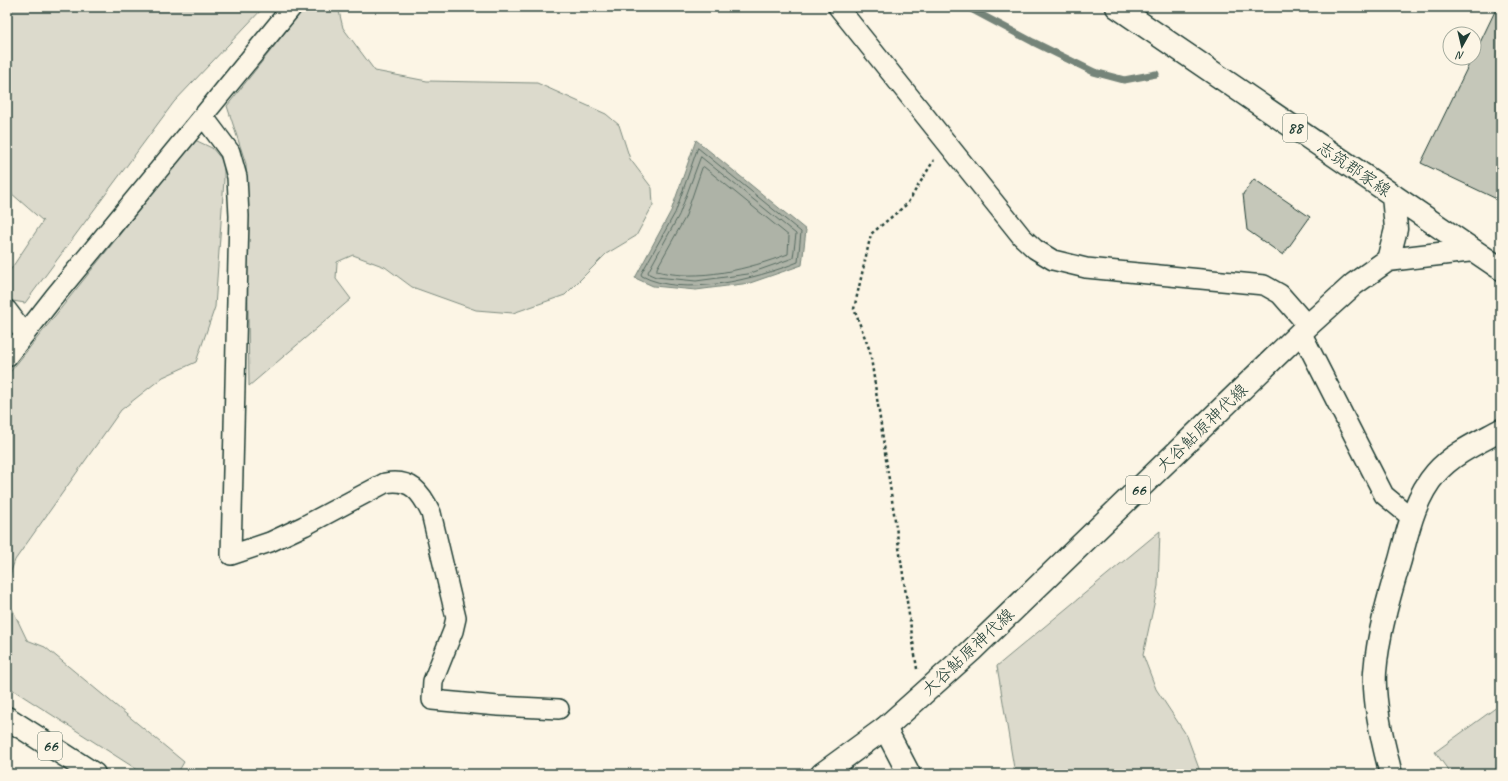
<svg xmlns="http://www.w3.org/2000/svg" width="1508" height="781" font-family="Caveat,'Klee One',sans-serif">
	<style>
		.green { fill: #dcdacc; stroke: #7e8c80 }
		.water { fill: #aeb3a7; stroke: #758479 }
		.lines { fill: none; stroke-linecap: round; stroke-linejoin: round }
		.shore { stroke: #586c62; stroke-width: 1 }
		.stream { stroke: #758479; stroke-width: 7 }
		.building { fill: #c5c7b9; stroke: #1f3d34 }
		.street-casing { stroke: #1f3d34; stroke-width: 22 }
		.secondary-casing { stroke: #1f3d34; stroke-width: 25 }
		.primary-casing { stroke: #1f3d34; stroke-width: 25 }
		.path { stroke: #1f3d34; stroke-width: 2.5; stroke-dasharray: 3 3; stroke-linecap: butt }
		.street { stroke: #fcf5e5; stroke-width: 19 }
		.secondary { stroke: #fcf5e5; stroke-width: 22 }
		.primary { stroke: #fcf5e5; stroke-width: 22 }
		.labels { text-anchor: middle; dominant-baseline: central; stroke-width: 3; stroke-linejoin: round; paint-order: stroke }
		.shield { fill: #fcf5e5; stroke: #617469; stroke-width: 1 }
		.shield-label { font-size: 16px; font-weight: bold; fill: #1f3d34 }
		.street-label { font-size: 17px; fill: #1f3d34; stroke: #fcf5e5 }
	</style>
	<rect width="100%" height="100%" fill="#fcf5e5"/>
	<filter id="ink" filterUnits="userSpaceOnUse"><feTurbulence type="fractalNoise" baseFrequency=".025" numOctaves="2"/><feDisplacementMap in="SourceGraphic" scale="8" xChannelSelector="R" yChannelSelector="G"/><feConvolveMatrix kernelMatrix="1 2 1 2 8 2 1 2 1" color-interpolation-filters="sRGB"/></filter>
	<g filter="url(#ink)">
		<path class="green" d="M7 7H264L174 102 25 303 7 300V275L43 221 11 193 7 192Z
			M305 7H338L343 28 375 71 427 81 537 83 606 114 619 125 630 159 652 188 653 205 636 236 606 254 565 295 513 313 476 310 412 287 385 267 353 255 337 262 336 279 351 299 249 386 246 164 227 106Z
			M195 140 212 148 224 162V180L215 307 196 362 163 377 121 410 15 560 7 583V376Z
			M1160 531 1158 586 1143 655 1156 689 1187 736 1201 774H1015L997 666Z
			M7 598 27 640 45 647 184 762 177 774H144L7 686Z
			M1501 704V774H1451L1435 752Z"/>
		<path class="water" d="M696 140 806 230 802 265 750 283 696 290 653 286 635 278 671 211Z"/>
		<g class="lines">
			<path class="shore" d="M698 148 801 232 798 262C756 279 683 298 642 276L641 274 675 213Z
				M701 157 796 234 793 258 748 274 696 281 656 277 649 274 648 272 679 215Z
				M704 167 789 236 788 254C749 269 698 282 657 271V268L685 218 702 168Z"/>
			<path class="stream" d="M967 7 1033 42 1094 72 1124 80 1156 74"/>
		</g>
		<path class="building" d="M1497 7 1501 9V201L1421 163 1472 58H1474V55Z
			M1254 179 1310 217 1283 255 1247 230 1243 194Z"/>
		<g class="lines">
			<g class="street-casing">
				<path id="street" d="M838 7 1022 237 1035 249 1053 260 1086 268 1264 285 1280 294 1308 326
					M203 116 230 152 237 177 239 216 231 555 270 542 304 526 385 483C411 478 421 492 431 513L456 618 453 631 433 681 432 700 498 706 559 709
					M7 310 25 334
					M1301 332 1384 495 1412 518
					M7 357 54 297 203 116 292 7"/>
			</g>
			<g class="secondary-casing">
				<path id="secondary" d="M885 728 909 774
					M1391 774C1383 744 1373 703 1375 672 1378 634 1389 596 1400 560 1408 530 1415 497 1436 473 1452 454 1479 442 1501 430"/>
			</g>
			<g class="primary-casing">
				<path id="primary" d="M1117 7 1501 269
					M1388 260 1396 229 1393 195
					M7 718 94 774
					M822 774 885 728 971 651 1301 332 1354 284 1388 260 1473 250"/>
			</g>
			<path class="path" d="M917 669 870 351 854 309 871 234 907 204 934 160"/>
			<use href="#street" class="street"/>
			<use href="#secondary" class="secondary"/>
			<use href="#primary" class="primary"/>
		</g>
	</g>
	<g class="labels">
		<g class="shield">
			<rect x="1283" y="114" width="24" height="28" rx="3"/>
			<rect x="1126" y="476" width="24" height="28" rx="3"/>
			<rect x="38" y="732" width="24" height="28" rx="3"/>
		</g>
		<g class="shield-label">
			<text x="1295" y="128">88</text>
			<text x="1138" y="490">66</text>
			<text x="50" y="746">66</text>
		</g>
		<g class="street-label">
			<text transform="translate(1354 169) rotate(34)">志筑郡家線</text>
			<text transform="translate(1202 428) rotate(-44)">大谷鮎原神代線</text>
			<text transform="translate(968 652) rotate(-43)">大谷鮎原神代線</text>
		</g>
	</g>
	<rect width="1508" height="781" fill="none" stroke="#fcf5e5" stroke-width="24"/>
	<rect x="12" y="12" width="1484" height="757" fill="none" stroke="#1f3d34" stroke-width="1.5" filter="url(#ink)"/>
	<g transform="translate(1462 46) rotate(188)"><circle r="19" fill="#fcf5e5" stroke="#a4ab9e"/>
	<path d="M0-3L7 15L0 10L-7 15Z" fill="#1f3d34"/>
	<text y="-6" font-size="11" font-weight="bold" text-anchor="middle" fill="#1f3d34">N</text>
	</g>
</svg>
